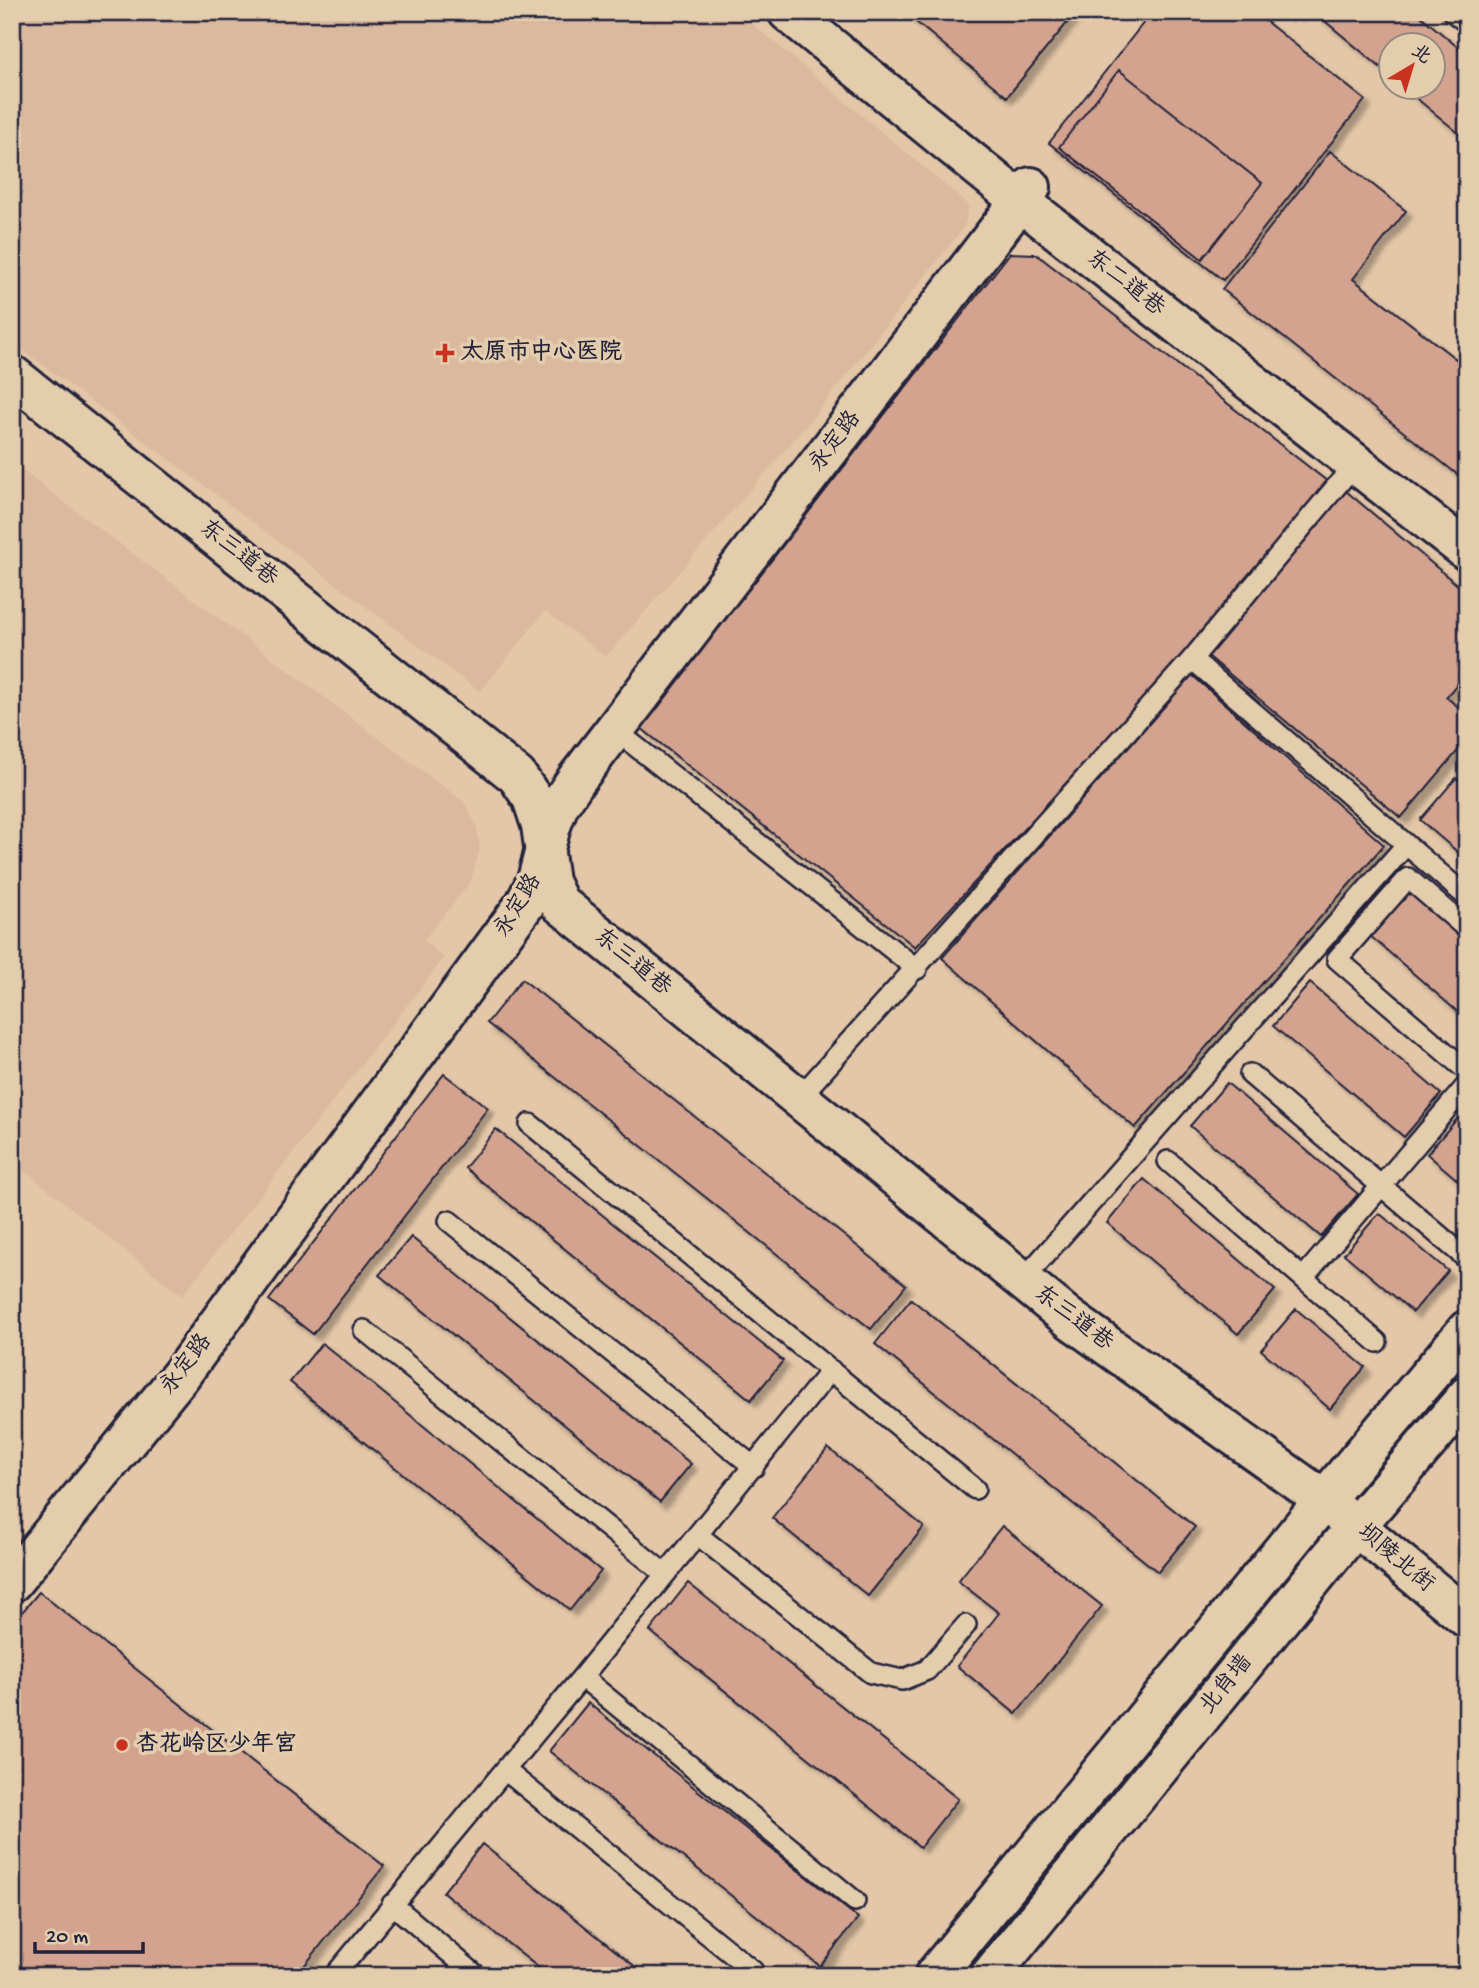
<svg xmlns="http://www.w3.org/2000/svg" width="1479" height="1988" font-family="'Gochi Hand','LXGW WenKai TC',sans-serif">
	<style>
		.built { fill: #dbb99e }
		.building { fill: #d4a38f; stroke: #22223b; stroke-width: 2; filter: url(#shadow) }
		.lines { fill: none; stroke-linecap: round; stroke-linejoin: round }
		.lane-casing { stroke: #22223b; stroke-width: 24 }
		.street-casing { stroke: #22223b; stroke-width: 44 }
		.secondary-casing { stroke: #22223b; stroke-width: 44 }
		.lane { stroke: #e4cdad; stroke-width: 19 }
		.street { stroke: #e4cdad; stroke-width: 38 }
		.secondary { stroke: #e4cdad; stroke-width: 38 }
		.poi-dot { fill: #c8321e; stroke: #e4cdad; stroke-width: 2.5 }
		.labels { text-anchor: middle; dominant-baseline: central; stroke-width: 7; stroke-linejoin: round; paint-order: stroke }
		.street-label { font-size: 23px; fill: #22223b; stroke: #e4cdad }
		.poi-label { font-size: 23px; font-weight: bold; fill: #22223b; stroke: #e4cdad; text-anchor: start }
	</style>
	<defs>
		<filter id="shadow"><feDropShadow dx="6" dy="6" stdDeviation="2" flood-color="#0004"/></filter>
	</defs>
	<rect width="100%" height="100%" fill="#e4c7a8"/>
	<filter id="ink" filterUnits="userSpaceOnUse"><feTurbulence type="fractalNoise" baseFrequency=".0143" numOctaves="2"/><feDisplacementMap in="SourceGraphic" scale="14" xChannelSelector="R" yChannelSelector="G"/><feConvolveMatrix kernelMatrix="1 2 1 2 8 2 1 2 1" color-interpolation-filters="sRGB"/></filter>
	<g filter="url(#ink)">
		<path class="built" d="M12 12H738L969 205 964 227 811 420 606 657 545 611 480 692 12 342Z
			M12 463 464 802 476 824 480 849 471 881 424 940 444 958 182 1296 12 1161Z"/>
		<path class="building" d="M904 12H1076L1007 97Z
			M1152 12H1254L1365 100 1223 280 1049 143Z
			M1314 12H1416L1467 55V140L1404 88H1434V46H1392V77Z
			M1119 70 1262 183 1202 259 1059 147Z
			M1330 151 1406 211 1353 279 1456 359 1467 346V482L1222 289Z
			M1010 253 1036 254 1328 482 1185 654 915 947 641 728Z
			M1346 491 1467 593V672L1446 697 1467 714V740L1401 818 1208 656Z
			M1192 675 1384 845 1135 1128 942 958Z
			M1456 778 1467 786V860L1420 820Z
			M1409 889 1467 939V1020L1369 935Z
			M522 979 906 1285 871 1329 487 1023Z
			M1310 983 1441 1094 1404 1137 1273 1026Z
			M444 1074 488 1108 313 1334 269 1300Z
			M1227 1083 1358 1194 1321 1237 1190 1126Z
			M1462 1113 1467 1117V1188L1427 1154Z
			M496 1129 783 1361 751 1400 465 1168Z
			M1144 1179 1275 1290 1238 1334 1107 1223Z
			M1379 1213 1448 1271 1413 1312 1344 1254Z
			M411 1237 691 1464 660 1502 379 1275Z
			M911 1299 1195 1527 1158 1572 875 1344Z
			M1296 1309 1365 1367 1330 1409 1261 1350Z
			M322 1343 601 1571 570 1610 290 1382Z
			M828 1448 924 1527 868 1596 772 1518Z
			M1002 1526 1102 1606 1016 1714 957 1666 999 1613 958 1581Z
			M688 1583 958 1799 920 1847 650 1631Z
			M39 1592 384 1866 296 1976H12V1624Z
			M588 1703 858 1918 820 1966 549 1751Z
			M482 1844 647 1976H549L443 1892Z"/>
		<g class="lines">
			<g class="lane-casing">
				<path id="lane" d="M1453 12 1467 23
					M1192 659 1467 897
					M615 730 917 969
					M1467 929 1408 878 1337 959 1467 1071
					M1250 1074 1467 1259
					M798 1099 1192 659 1360 458
					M530 1124 975 1489
					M1168 1161 1377 1342
					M449 1221 754 1467
					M1303 1278 1467 1085
					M1022 1281 1406 845
					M364 1330 665 1574
					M698 1535 871 1673 902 1680 927 1670 966 1625
					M582 1677 855 1901
					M505 1770 753 1971
					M392 1904 477 1976
					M334 1976 582 1677 831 1370"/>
			</g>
			<g class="street-casing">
				<path id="street" d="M788 12 1020 201 1467 551
					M12 375 517 776 532 798 541 825 549 882 559 903 1070 1319 1324 1500
					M12 1582 180 1376 525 904 537 880 551 826 559 805 576 780 1031 187"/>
			</g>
			<g class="secondary-casing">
				<path id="secondary" d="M1336 1510 1467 1618
					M934 1976 1324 1500 1467 1330
					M990 1976 1356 1526 1467 1396"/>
			</g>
			<use href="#lane" class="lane"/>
			<use href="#street" class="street"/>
			<use href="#secondary" class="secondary"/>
		</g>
	</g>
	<g class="poi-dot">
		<path d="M441.5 342.5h7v7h7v7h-7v7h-7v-7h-7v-7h7z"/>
		<circle cx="122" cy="1745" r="7"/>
	</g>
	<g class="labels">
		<g class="street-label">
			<text transform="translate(1125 284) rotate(38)">东二道巷</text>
			<text transform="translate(836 442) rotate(-53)">永定路</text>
			<text transform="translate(238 554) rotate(38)">东三道巷</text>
			<text transform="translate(519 906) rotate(-59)">永定路</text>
			<text transform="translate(632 963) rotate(39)">东三道巷</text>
			<text transform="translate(1073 1319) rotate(37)">东三道巷</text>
			<text transform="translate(187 1365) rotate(-53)">永定路</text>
			<text transform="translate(1395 1559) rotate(40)">坝陵北街</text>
			<text transform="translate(1227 1685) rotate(-51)">北肖墙</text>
		</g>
		<g class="poi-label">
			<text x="461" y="353">太原市中心医院</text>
			<text x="136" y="1745">杏花岭区少年宫</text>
		</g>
	</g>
	<rect width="1479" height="1988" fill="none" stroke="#e4cdad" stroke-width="42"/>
	<rect x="21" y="21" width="1437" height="1946" fill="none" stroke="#22223b" stroke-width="2.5" filter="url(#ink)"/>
	<g transform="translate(1412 66) rotate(38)"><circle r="33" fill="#e4cdad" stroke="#96897f" stroke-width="2"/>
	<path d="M0-5L12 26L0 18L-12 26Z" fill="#c8321e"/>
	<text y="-10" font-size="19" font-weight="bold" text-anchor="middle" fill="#22223b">北</text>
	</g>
	<path d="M35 1942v10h108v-10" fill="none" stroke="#22223b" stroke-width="3.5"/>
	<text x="46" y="1942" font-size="21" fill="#22223b" stroke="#e4cdad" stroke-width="5" paint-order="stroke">20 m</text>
</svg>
